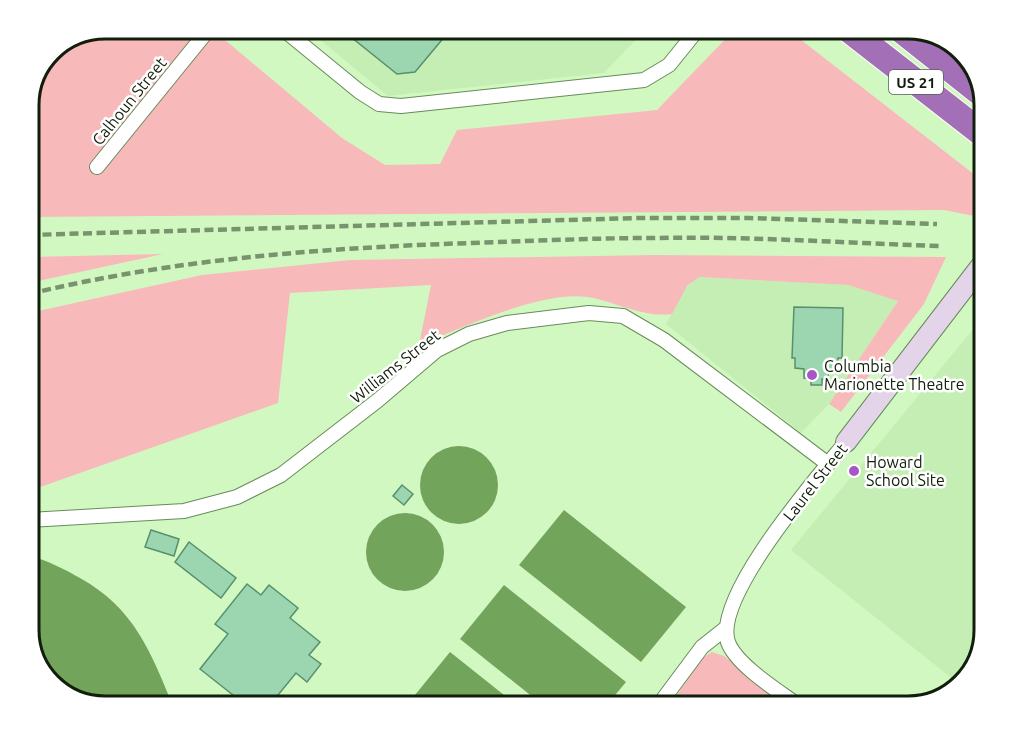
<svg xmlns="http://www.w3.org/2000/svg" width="1013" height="735" font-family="Ubuntu,sans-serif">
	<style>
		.built { fill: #c4eeb3 }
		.green { fill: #f8b9bb }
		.water { fill: #72a45b }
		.building { fill: #9bd6b1; stroke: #57906d; stroke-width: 1.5 }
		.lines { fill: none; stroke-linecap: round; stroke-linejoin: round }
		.street-casing { stroke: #698b5a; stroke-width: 16 }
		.secondary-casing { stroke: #698b5a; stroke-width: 22 }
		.highway-casing { stroke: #fff; stroke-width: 28 }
		.street { stroke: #fff; stroke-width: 14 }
		.secondary { stroke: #e3d4e9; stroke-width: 20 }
		.highway { stroke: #a36fb7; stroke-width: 26 }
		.rail { stroke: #78936d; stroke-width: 4.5; stroke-dasharray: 9 4.5; stroke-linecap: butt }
		.poi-dot { fill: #a856c6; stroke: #fff; stroke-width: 2 }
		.labels { text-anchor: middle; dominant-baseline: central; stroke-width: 5; stroke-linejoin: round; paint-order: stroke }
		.shield { fill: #fff; stroke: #586254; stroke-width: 1.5 }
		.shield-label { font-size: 15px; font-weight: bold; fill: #111e0b }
		.street-label { font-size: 16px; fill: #111e0b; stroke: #fff }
		.poi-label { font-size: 16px; fill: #111e0b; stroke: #fff; text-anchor: start }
		.rim { fill: none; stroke: #111e0b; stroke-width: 3 }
	</style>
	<rect width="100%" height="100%" fill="#d2f8c2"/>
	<path class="built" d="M307 29H646L604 73 388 96Z
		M698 277 848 285 898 301 829 404 801 433 666 324 685 289Z
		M984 316V631L969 676 959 684 791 550Z"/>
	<path class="green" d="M105 29H212L342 138 385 165 440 164 457 130 657 110 735 29H787L984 182V218L944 210 29 217V99L54 48Z
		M163 254 29 283V257Z
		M653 255 946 257 924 304 841 412 829 404 898 301 848 285 699 277 687 286 672 314C642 318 615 301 587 297 542 290 462 328 419 345L431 285 290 293 278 403 29 491V313L202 275 350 260Z
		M712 652 724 656 788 706H669L703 658Z"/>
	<path class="water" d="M420 485a39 39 0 1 1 78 0a39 39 0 1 1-78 0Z
		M564 510 686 607 641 662 519 565Z
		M366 552a39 39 0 1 1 78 0a39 39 0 1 1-78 0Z
		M29 556C47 560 64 569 80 578 134 608 151 652 173 706H104L59 691 29 635Z
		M504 585 626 682 606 706H544L460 639Z
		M450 652 518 706H406Z"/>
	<path class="building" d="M341 29H451L415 72 397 74Z
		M794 307 843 308 842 358H838V369H829L828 379H822V385H811V379L804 378V369L795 368V358H792Z
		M402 485 413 494 404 505 393 496Z
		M151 530 179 539 174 556 145 547Z
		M189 542 236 578 221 598 175 562Z
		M247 584 261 595 269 585 298 608 290 618 320 642 309 655 321 664 307 682 296 673 269 706H247L200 669 228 634 215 624Z"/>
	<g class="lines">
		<g class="street-casing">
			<path id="street" d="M283 29 360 92 379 104 401 106 644 80 669 65 698 29
				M97 167 209 29
				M29 520 184 511 237 497 281 475 377 401 437 350 469 334 507 323 589 313 623 316 664 340 828 464
				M658 706 702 647 726 628
				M799 706C780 692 736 665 728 642 713 597 817 478 846 442"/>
		</g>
		<g class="secondary-casing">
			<path id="secondary" d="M846 442 984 262"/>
		</g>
		<g class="highway-casing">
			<path id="highway" d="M848 29 984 135
				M900 29 982 94"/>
		</g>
		<use href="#street" class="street"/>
		<use href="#secondary" class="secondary"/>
		<use href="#highway" class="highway"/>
		<path class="rail" d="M29 235 640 218H749L937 224
			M29 294C174 259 322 248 470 243 532 241 593 238 654 238 749 236 844 243 939 246"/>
	</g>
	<g class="poi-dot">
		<circle cx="812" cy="375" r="6"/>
		<circle cx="854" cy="471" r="6"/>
	</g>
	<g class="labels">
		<rect class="shield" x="889" y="70" width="54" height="24" rx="4.5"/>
		<g class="shield-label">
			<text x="916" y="82">US 21</text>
		</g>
		<g class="street-label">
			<text transform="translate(129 101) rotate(-51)">Calhoun Street</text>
			<text transform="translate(395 366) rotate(-38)">Williams Street</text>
			<text transform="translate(815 482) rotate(-52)">Laurel Street</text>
		</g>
		<g class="poi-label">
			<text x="824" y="366">Columbia<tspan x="824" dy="18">Marionette Theatre</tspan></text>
			<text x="866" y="462">Howard<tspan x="866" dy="18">School Site</tspan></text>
		</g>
	</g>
	<path d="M0 0H1013V735H0ZM105 39H908A66 66 0 0 1 974 105V630A66 66 0 0 1 908 696H105A66 66 0 0 1 39 630V105A66 66 0 0 1 105 39Z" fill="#fff" fill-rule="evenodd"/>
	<path class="rim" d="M105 39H908A66 66 0 0 1 974 105V630A66 66 0 0 1 908 696H105A66 66 0 0 1 39 630V105A66 66 0 0 1 105 39Z"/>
</svg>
